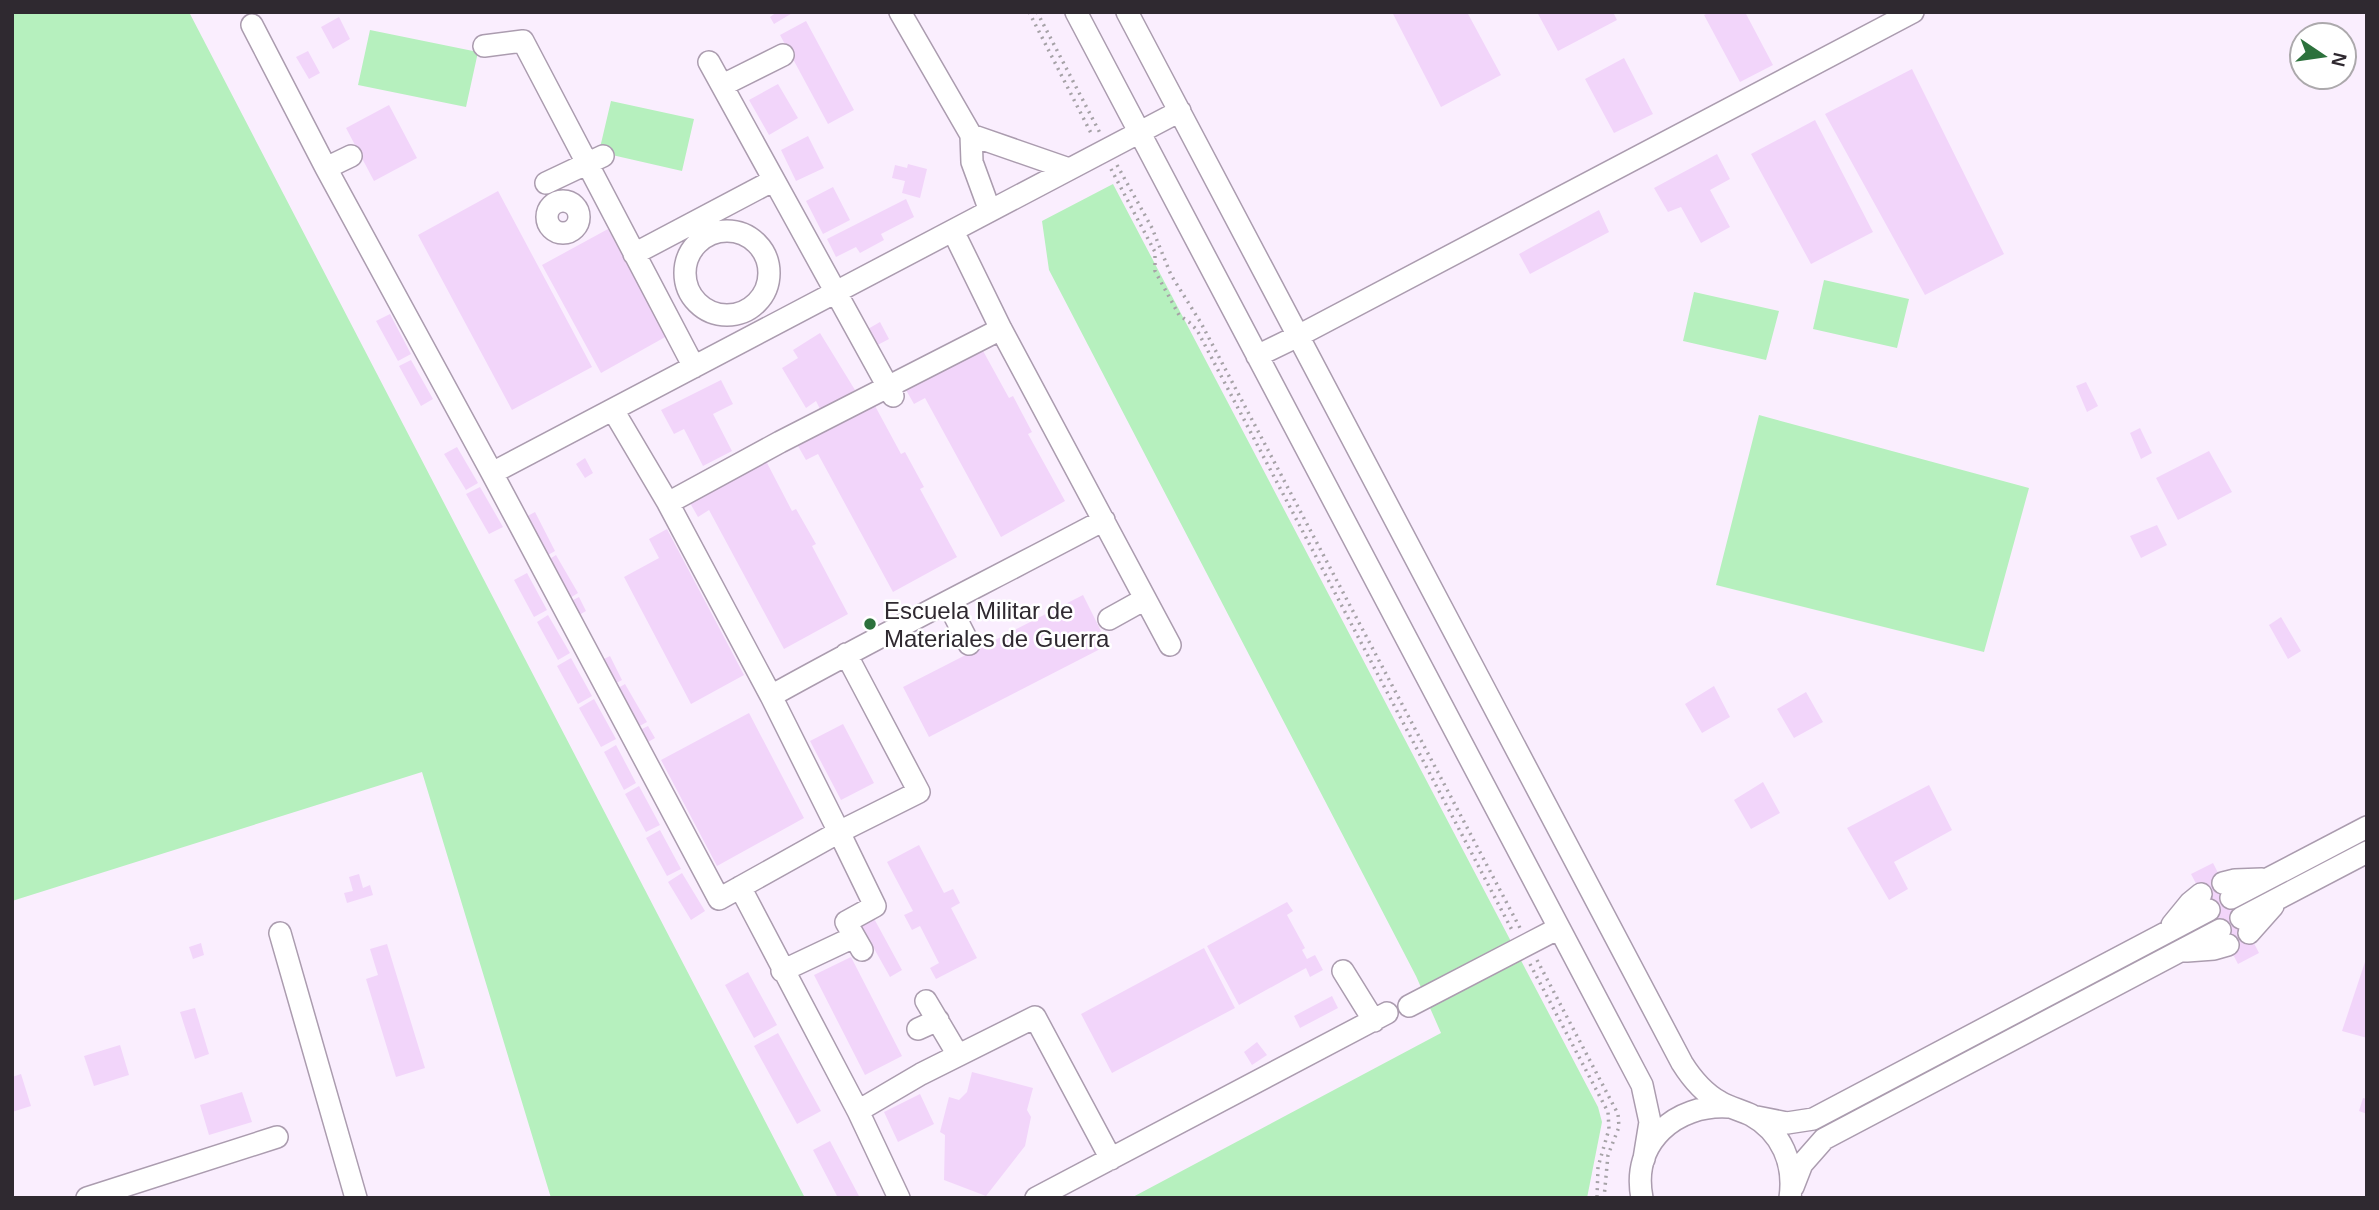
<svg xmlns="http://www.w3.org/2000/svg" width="2379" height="1210" font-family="Helvetica,sans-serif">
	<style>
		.built { fill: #faeefe; fill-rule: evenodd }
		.grass { fill: #b6f0be }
		.building { fill: #f2d5fa }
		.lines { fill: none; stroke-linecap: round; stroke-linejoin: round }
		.minor-casing { stroke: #ab9caf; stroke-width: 24 }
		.path { stroke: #a6a2a7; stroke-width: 3.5; stroke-dasharray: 2 5; stroke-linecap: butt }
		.minor { stroke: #fff; stroke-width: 21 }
		.poi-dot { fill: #2c713c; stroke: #fff; stroke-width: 2.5 }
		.labels { text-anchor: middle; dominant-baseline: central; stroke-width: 5; stroke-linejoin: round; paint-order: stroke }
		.poi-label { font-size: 24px; fill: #2f2930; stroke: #fff; text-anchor: start }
	</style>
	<rect width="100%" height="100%" fill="#fefaff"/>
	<path class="built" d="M12 12H2367V1198H12ZM2302 35H2344V77H2302Z"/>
	<path class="grass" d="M12 12H189L805 1198H551L422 772 12 901Z
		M370 30 478 52 466 107 358 85Z
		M611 101 694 119 682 171 599 152Z
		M1113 184 1598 1107 1602 1122 1587 1198H1131L1441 1033 1416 976 1049 270 1042 221Z
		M1824 280 1909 299 1897 348 1813 329Z
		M1694 292 1779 311 1766 360 1683 341Z
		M1759 415 2029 488 1984 652 1716 585Z"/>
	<path class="building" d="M777 12H794L774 24 770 17Z
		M1392 12H1467L1501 75 1441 107Z
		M1537 12H1613L1617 20 1558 51Z
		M1710 12H1745L1773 65 1740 82 1704 15Z
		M339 17 350 39 333 49 321 27Z
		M806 21 854 110 828 124 780 35Z
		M308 51 320 73 309 79 296 57Z
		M1624 58 1653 114 1614 133 1585 79Z
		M1912 69 2004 254 1925 295 1825 114Z
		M778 84 798 118 769 135 749 100Z
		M389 105 417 158 374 181 346 128Z
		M1815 120 1873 232 1811 264 1751 154Z
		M808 136 824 168 796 181 781 150Z
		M1717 154 1730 179 1710 190 1730 227 1701 243 1681 207 1668 212 1654 188Z
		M908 164 927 169 920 198 902 193 905 181 892 178 895 165 907 168Z
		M833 187 850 220 823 234 806 201Z
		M498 191 592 367 512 410 418 235Z
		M906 199 914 217 881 234 884 240 860 253 856 247 836 257 827 239Z
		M1599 210 1609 232 1530 274 1519 254Z
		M608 229 667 336 601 373 542 265Z
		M390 314 411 354 398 361 376 321Z
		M880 322 889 339 870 349 861 333Z
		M820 333 855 390 821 411 816 401 806 408 782 368 798 358 793 350Z
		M982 349 1009 398 1013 396 1032 432 1028 434 1065 501 1001 537 925 398 914 404 906 390Z
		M411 360 433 399 421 406 399 366Z
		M721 380 733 404 713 414 732 451 703 466 684 429 674 434 661 410Z
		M2086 382 2098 406 2087 412 2076 386Z
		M874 404 901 454 905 452 924 487 920 489 957 557 893 592 818 454 806 460 798 446Z
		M2140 428 2152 453 2141 459 2130 433Z
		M457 447 478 483 466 490 444 454Z
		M2209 451 2232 492 2178 520 2156 478Z
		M585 458 593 473 585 478 576 464Z
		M766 461 792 511 796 509 816 544 812 546 848 614 784 649 709 510 698 517 690 503Z
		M480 487 503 527 489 534 466 494Z
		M535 512 555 551 543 558 522 519Z
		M2157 525 2167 545 2141 558 2130 536Z
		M667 529 744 675 691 704 624 577 659 558 649 539Z
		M556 555 578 593 565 601 543 563Z
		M527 573 547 610 534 617 514 580Z
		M1083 595 1108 645 929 737 903 687Z
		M579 597 586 611 574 618 567 603Z
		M548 615 570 653 558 660 537 622Z
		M2281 617 2301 651 2288 659 2269 625Z
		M610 656 622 680 611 686 598 662Z
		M571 658 592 696 578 704 557 666Z
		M625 684 647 722 634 729 613 691Z
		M1714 686 1730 717 1702 733 1685 704Z
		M1806 692 1823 722 1794 738 1777 709Z
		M594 699 616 739 601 747 579 708Z
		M749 713 804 818 717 866 661 760Z
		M843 724 874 783 841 800 810 741Z
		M648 726 655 738 643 745 636 732Z
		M616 745 636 783 624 790 604 752Z
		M1763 782 1780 813 1751 829 1734 800Z
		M1929 785 1952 830 1894 862 1908 889 1889 900 1847 828Z
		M639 786 660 825 646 832 625 794Z
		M660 830 681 869 667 876 646 838Z
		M919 845 944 893 953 889 960 903 951 908 977 958 936 979 930 968 939 963 920 926 912 930 904 915 913 911 887 862Z
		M2213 863 2259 953 2238 964 2191 874Z
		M682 873 705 911 691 920 668 882Z
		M359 874 363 888 370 885 373 895 347 903 344 893 353 891 349 877Z
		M1287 902 1293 911 1287 915 1305 948 1302 950 1307 959 1315 955 1323 970 1310 977 1306 968 1239 1005 1207 946Z
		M871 913 902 970 890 977 858 920Z
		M201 943 204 955 193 959 189 947Z
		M387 944 425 1068 396 1077 366 979 378 975 370 949Z
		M1204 948 1235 1008 1112 1073 1081 1014Z
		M2367 956V1038L2342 1031Z
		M851 957 902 1056 865 1075 814 975Z
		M748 972 777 1025 754 1038 725 985Z
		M1332 996 1338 1008 1300 1028 1294 1016Z
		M195 1008 209 1054 195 1059 180 1012Z
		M778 1033 821 1111 797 1124 754 1046Z
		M1257 1042 1267 1055 1252 1065 1244 1052Z
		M120 1045 129 1075 94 1086 84 1056Z
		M972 1072 1033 1088 1027 1110 1031 1117 1025 1146 986 1196 944 1180 945 1135 940 1132 949 1097 959 1100 967 1092Z
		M21 1074 31 1106 12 1112V1077Z
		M242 1092 252 1122 209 1135 200 1105Z
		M920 1094 934 1124 898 1142 884 1112Z
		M2363 1098 2367 1099V1114L2359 1111Z
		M830 1141 860 1198H838L813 1150Z"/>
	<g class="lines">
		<g class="minor-casing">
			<path id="minor" d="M900 12 971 135 972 162 990 211
				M1076 12 1642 1085 1650 1122 1644 1159
				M1127 12 1682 1063C1692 1079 1704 1093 1720 1102 1730 1108 1741 1110 1751 1115 1782 1132 1795 1164 1790 1198
				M252 25 326 168 492 473 719 899 839 832 875 906 846 922 862 950
				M484 46 523 41 694 367
				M709 62 893 396
				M723 85 783 55
				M971 135 1069 169
				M326 168 351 156
				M546 183 603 156
				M547 217a16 16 0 1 1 32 0a16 16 0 1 1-32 0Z
				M685 273a42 42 0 1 1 84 0a42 42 0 1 1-84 0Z
				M953 231 1001 329 1170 645
				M634 254 774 180
				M1257 356 1298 336 1913 12
				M613 410 668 503
				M492 473 1180 111
				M948 603 969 644
				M1109 619 1145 599
				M846 654 919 792 839 832 771 696 668 503 780 442 1001 329
				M771 696C880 635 993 579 1104 520
				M2223 883 2235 880 2262 879
				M740 887 858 1111 899 1198
				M2231 898 2367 827
				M2241 918 2367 852
				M2172 925 2190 903 2201 894
				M280 933 356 1198
				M2249 933 2273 906
				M2187 951 2214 949 2228 945
				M782 971 854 937
				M1343 971 1374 1021
				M926 1001 958 1055
				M1409 1006 1559 928
				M918 1029 938 1020
				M858 1111 921 1074 1035 1017 1111 1159
				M1757 1117 1787 1123 1813 1119 2209 910
				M1793 1187 1802 1164 1824 1139 2220 930
				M87 1198 277 1137
				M1036 1198 1387 1013
				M1642 1198C1631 1142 1676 1104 1728 1107"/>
		</g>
		<path class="path" d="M1029 12 1092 135
			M1037 12 1100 133
			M1117 165 1152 228 1171 275 1201 323 1520 928
			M1111 169 1155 252V271L1179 315 1189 322 1197 330 1513 932
			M1537 960 1618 1114 1619 1127 1608 1155 1604 1198
			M1530 964 1608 1112 1609 1129 1598 1167 1597 1198"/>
		<use href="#minor" class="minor"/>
	</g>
	<circle class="poi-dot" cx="870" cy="624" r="7"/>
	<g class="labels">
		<g class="poi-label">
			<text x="884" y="610">Escuela Militar de<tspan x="884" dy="28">Materiales de Guerra</tspan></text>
		</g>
	</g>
	<rect width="2379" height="1210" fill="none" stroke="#2f2930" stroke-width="28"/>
	<g transform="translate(2323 56) rotate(103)"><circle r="33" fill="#ffffff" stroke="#aca9ac" stroke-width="2"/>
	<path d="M0-5L12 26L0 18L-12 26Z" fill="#2c713c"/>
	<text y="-10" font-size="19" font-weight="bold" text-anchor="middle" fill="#2f2930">N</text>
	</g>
</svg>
